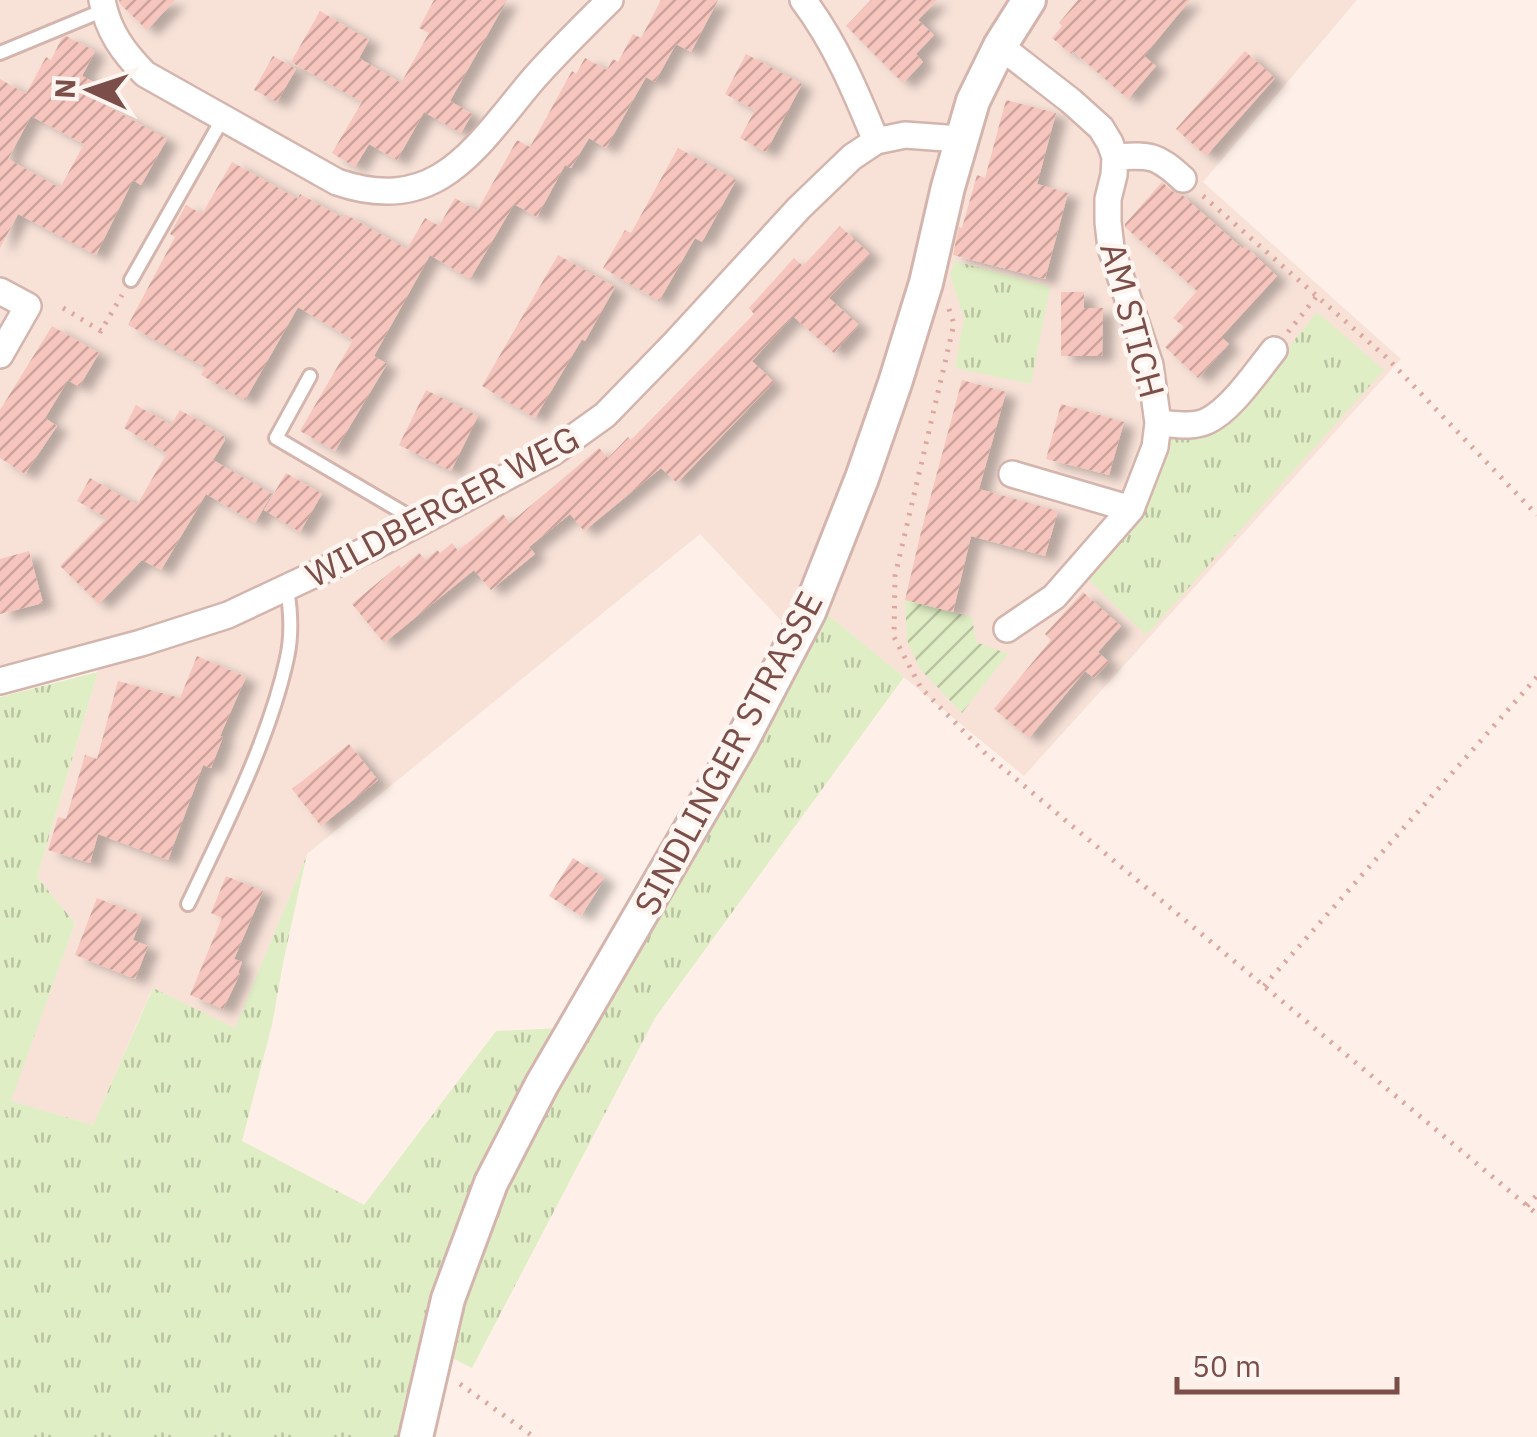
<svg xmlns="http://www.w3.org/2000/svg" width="1537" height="1437" font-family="'IBM Plex Sans',sans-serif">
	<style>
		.residential { fill: #f8e2d8 }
		.grass { fill: url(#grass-tufts) }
		.garden { fill: url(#garden-furrows) }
		.building { fill: url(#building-hatch); fill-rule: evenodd; filter: url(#shadow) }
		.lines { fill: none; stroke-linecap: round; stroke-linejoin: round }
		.service-casing { stroke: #d4b5ae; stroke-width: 18 }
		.minor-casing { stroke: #d4b5ae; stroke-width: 30 }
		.tertiary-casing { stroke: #d4b5ae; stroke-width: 38 }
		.path { stroke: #dca79f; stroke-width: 5; stroke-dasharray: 2.5 8; stroke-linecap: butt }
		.service { stroke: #fff; stroke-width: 12 }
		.minor { stroke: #fff; stroke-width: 25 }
		.tertiary { stroke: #fff; stroke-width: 32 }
		.labels { text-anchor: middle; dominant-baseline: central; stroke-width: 9; stroke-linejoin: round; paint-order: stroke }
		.street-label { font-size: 35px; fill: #7b4e49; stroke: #fff5f0 }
	</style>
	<defs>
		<pattern id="grass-tufts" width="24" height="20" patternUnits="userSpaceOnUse" patternTransform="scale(2.5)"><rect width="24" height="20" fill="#dfeec4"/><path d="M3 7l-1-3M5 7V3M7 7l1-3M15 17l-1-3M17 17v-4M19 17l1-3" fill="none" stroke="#bac3a1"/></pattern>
		<pattern id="garden-furrows" width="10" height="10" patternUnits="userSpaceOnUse" patternTransform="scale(2.5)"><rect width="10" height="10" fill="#dfeec4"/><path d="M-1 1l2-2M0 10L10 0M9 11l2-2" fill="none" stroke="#bac3a1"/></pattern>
		<pattern id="building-hatch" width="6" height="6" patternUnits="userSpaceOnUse" patternTransform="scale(2.5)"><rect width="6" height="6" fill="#f6c5bd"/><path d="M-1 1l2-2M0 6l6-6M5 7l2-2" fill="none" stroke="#cca29c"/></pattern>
		<filter id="shadow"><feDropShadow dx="11" dy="6" stdDeviation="5" flood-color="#0004"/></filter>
	</defs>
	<rect width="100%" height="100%" fill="#fef0e8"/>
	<path class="residential" d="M0 0H1357L1203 182 1401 359 1024 776 827 614 794 609 786 626 700 534 307 854 235 1029 152 989 93 1125 10 1101 75 923 37 877 98 672 86 643 0 666Z"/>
	<path class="grass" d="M955 261 1050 287 1031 384 955 368 964 318 950 275Z
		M1317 312 1384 370 1146 635 1088 579 1113 551 1151 498 1169 435 1271 369Z
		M827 614 904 677 655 1018 472 1368 444 1354 504 1183 754 746Z
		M98 672 37 877 75 923 11 1101 93 1125 153 988 235 1028 307 854 284 958 272 1025 242 1141 364 1205 496 1031 561 1028 404 1437H0V697Z"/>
	<path class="garden" d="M905 600 972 617 976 642 1008 654 962 713 920 669 907 640Z"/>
	<path class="building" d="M119 0H175L147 30 120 4Z
		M434 0H507L450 101 472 114 461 133 424 112 397 160 369 144 355 167 332 153 362 102 291 62 320 11 369 40 359 58 401 83 429 33 419 28Z
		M661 0H718L691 52 676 44 655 82 646 77 606 148 589 138 571 168 565 165 537 217 514 204 470 279 430 255 374 356 387 364 335 451 300 431 353 340 298 307 245 400 201 375 205 367 128 325 175 237 170 234 186 205 202 214 232 162 298 199 300 194 343 218 345 214 407 249 425 218 439 226 455 198 477 211 517 140 530 147 572 71 576 74 585 58 607 70 613 59 618 62 633 34 641 38Z
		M871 0H937L918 20 934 35 916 54 923 62 903 83 846 26Z
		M1078 0H1190L1144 56 1156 66 1128 99 1073 51 1071 54 1052 38 1062 26 1059 23Z
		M66 36 95 51 82 76 96 83 89 96 167 139 141 185 133 180 96 255 18 214 0 248V79L26 94 46 57 51 60 62 38ZM31 116 84 144 60 188 8 159Z
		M1245 51 1275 78 1206 156 1176 129Z
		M746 54 802 84 766 152 740 138 755 110 725 94Z
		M273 56 296 69 277 102 254 90Z
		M1006 100 1056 113 1037 184 1068 193 1045 279 953 255 959 227 962 228 977 175 985 178Z
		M678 148 736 180 702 242 695 238 659 301 603 268 625 230 631 233Z
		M1162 182 1173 192 1182 195 1243 249 1245 246 1277 276 1221 337 1229 344 1198 378 1165 347 1184 327 1173 318 1197 291 1125 227V224Z
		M840 226 870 254 829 298 859 325 834 353 793 316 752 361 774 382 677 483 661 468 584 531 570 514 529 547 535 554 491 590 474 570 384 643 352 604 399 565 401 568 419 553 426 560 437 550 440 553 452 543 458 551 503 514 510 523 599 448 608 458 628 437 631 440 754 314 749 308 794 258 803 266Z
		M558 255 615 287 585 341 582 339 535 418 482 386Z
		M1061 292H1084V308H1103L1102 356H1061Z
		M52 326 99 353 79 387 68 380 45 418 57 426 25 474 0 458V410Z
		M962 380 1006 392 979 489 1058 511 1045 556 971 536 953 612 905 600 921 532Z
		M426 390 478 416 451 471 399 445Z
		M1061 404 1124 422 1109 475 1046 459Z
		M136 405 171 425 180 410 224 436 225 440 213 460 272 494 255 523 206 494 161 570 142 560 99 604 60 566 107 518 77 501 90 478 137 505 167 453 124 428Z
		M286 473 322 494 300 532 264 510Z
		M29 551 43 603 0 614V559Z
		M1083 592 1121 626 1098 652 1109 662 1094 678 1085 671 1029 738 994 709 1051 640 1045 634Z
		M197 656 246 677 220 736 223 737 211 768 203 765 168 860 98 834 90 863 48 850 58 817 66 819 85 755 97 759 118 681 180 698Z
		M349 744 378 780 321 826 292 789Z
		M573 858 605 878 581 916 549 896Z
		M226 876 263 891 234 959 242 962 238 973 240 974 223 1009 190 995 222 918 211 913Z
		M97 898 142 916 133 940 148 946 135 979 75 955Z"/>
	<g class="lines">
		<g class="service-casing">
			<path id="service" d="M0 53 104 10
				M131 280 223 118
				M310 376 276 438 419 522
				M188 904C224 828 269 741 287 658 292 635 291 612 287 589"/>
		</g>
		<g class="minor-casing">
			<path id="minor" d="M102 0C108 31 123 52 145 74L337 182C436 216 474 150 530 83 555 54 583 27 610 0
				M803 0C835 42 856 92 876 141
				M1000 46 1071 101 1101 128 1110 143 1115 157 1114 175 1108 199V222L1111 248 1150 365 1158 423 1155 447 1131 509 1054 597 1007 629
				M1115 157C1150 155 1156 154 1183 179
				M0 291 28 306 0 355
				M1158 423C1174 424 1192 428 1207 421 1231 410 1257 371 1274 350
				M1012 474 1131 509
				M0 681 141 643 228 615 377 545 552 453 605 415 675 343 799 208 852 157 876 141 905 135 960 139"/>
		</g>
		<g class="tertiary-casing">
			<path id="tertiary" d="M416 1437 448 1299 491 1183 542 1084 740 744 809 612 862 478 895 383 926 283 948 187 973 101 1000 46 1029 0"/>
		</g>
		<path class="path" d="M1203 196 1386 357 1537 515
			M63 308 101 331 122 295
			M949 309 954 324 895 576 894 637 921 688 986 754 1537 1214
			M1288 332 1317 296
			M1264 986 1537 677
			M1527 1206 1537 1195
			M460 1384 534 1437"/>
		<use href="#service" class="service"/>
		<use href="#minor" class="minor"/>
		<use href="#tertiary" class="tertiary"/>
	</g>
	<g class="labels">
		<g class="street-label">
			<text transform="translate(1133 320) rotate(75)">AM STICH</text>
			<text transform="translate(442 506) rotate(-28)">WILDBERGER WEG</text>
			<text transform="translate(728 753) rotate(-62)">SINDLINGER STRASSE</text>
		</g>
	</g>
	<g transform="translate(90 90) rotate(273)" stroke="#fff5f0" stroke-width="8" paint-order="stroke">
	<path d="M0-8L18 38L0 25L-18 38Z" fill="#7b4e49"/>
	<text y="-15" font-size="28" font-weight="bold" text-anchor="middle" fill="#7b4e49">N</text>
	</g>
	<path d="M1177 1377v15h220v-15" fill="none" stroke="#7b4e49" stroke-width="5"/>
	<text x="1192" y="1377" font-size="30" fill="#7b4e49" stroke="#fff5f0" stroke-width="8" paint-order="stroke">50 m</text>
</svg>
